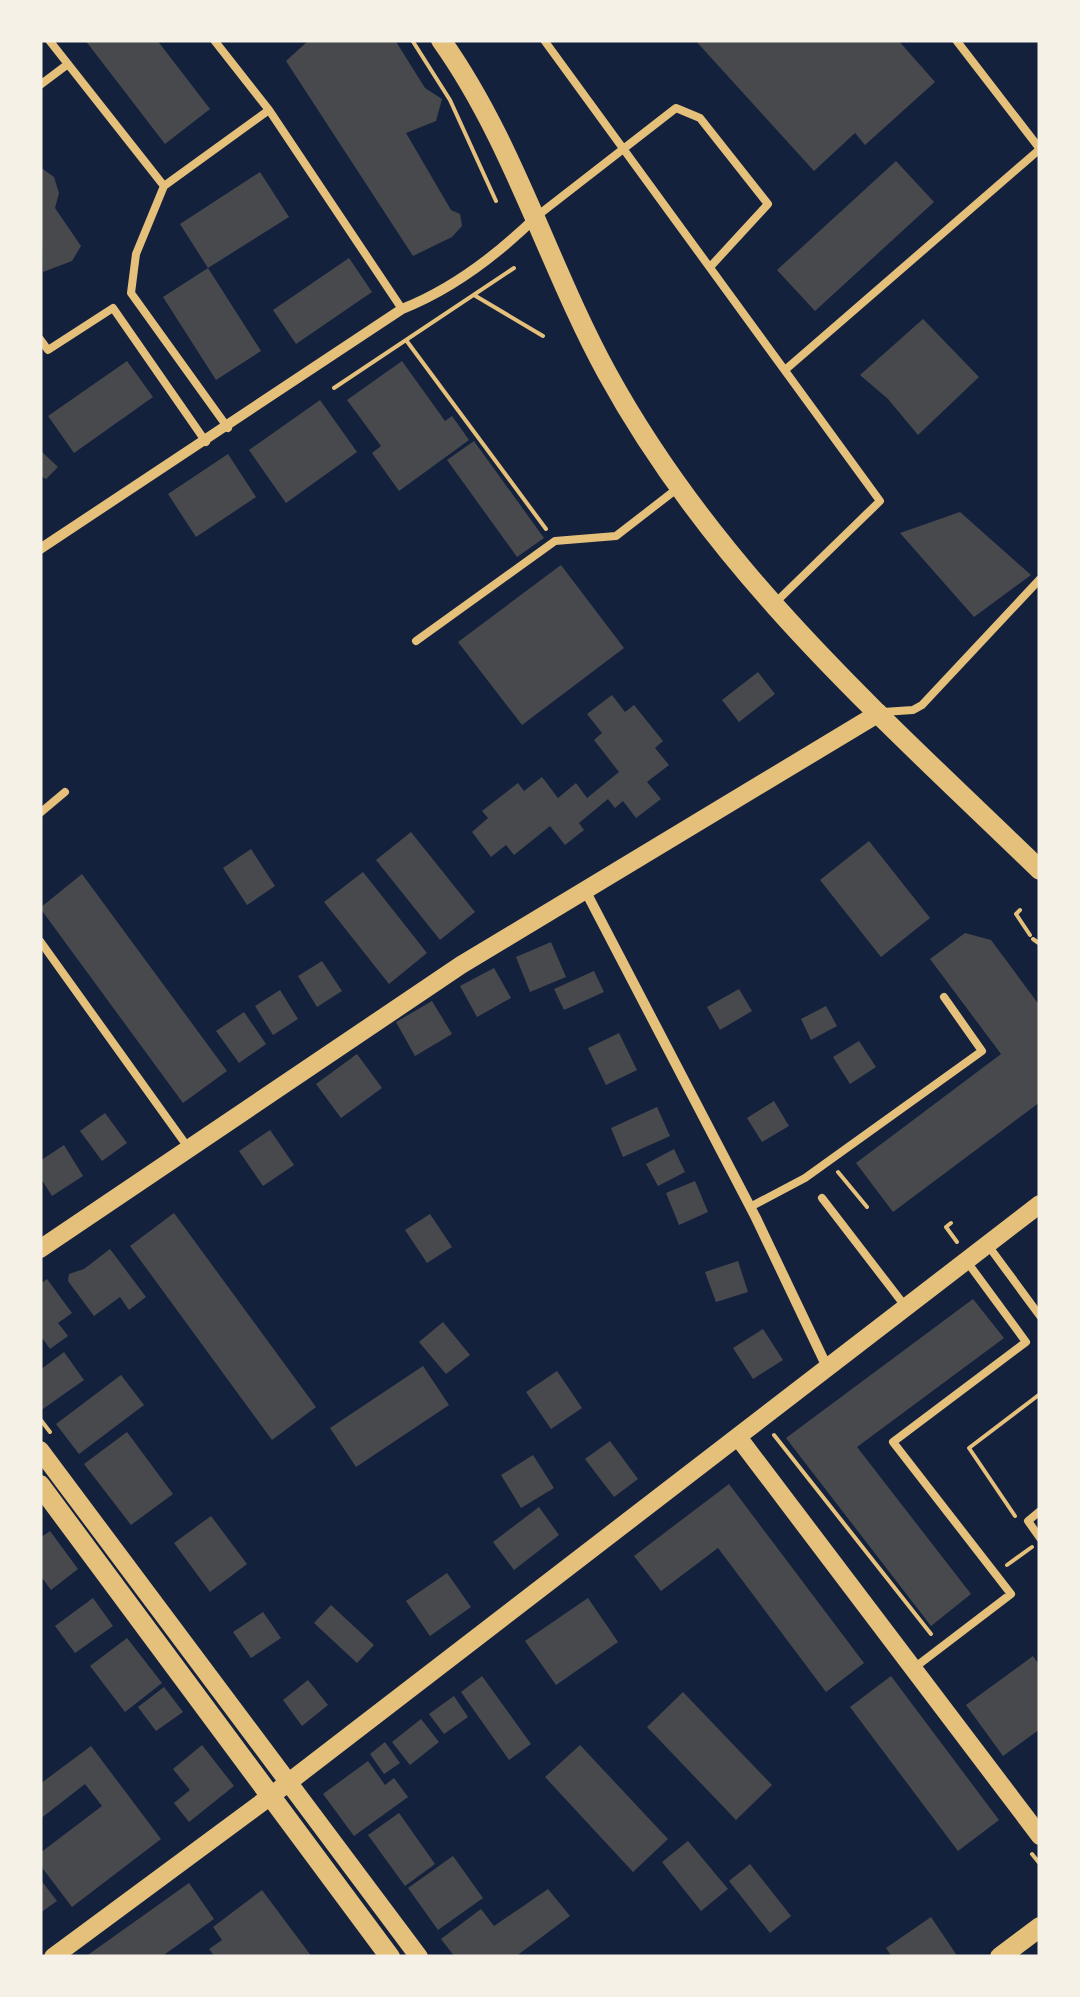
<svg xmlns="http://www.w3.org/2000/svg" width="1080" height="1997" font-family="'PT Sans Narrow',sans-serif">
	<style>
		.building { fill: #48494c }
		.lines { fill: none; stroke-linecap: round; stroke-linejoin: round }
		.path { stroke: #e5c07b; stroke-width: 4 }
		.service { stroke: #e5c07b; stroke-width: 8 }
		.minor { stroke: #e5c07b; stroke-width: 10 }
		.tertiary { stroke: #e5c07b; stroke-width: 18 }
		.secondary { stroke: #e5c07b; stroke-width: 20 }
	</style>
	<rect width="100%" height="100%" fill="#14213d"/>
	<path class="building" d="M85 40H157L210 109 165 144Z
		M309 40H395L425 88 442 99 436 121 406 133 451 210 460 214 462 226 452 237 413 256 286 61Z
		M695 40H898L935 82 865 145 855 133 814 171Z
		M896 161 934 202 815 311 777 270Z
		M40 167 54 177 59 193 55 208 81 246 72 261 43 272Z
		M260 172 289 217 208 268 180 224Z
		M349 258 372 292 296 344 273 310Z
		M208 268 261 351 216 380 163 297Z
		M923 319 979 377 918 435 888 399 860 375Z
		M127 361 153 397 74 453 48 416Z
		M402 361 445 421 452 416 469 440 399 491 372 453 381 446 347 400Z
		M320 400 357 452 286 503 249 450Z
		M474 441 544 538 517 557 447 460Z
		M40 450 58 467 46 479 40 476Z
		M228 454 256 497 196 537 168 494Z
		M960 512 1031 575 974 617 900 533Z
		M561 565 624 648 522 725 458 642Z
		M758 672 775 694 739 722 722 700Z
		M612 695 625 712 634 705 663 741 655 748 669 765 647 782 661 799 636 818 623 801 615 808 608 799 579 823 584 830 565 845 550 826 514 855 506 845 491 857 472 832 488 818 482 811 518 783 524 791 542 777 558 798 576 783 587 798 619 772 594 740 602 733 587 714Z
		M411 832 475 912 440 940 376 860Z
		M869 841 930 918 881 957 820 880Z
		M251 849 275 886 247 905 223 868Z
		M363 872 427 953 389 984 324 902Z
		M82 874 227 1071 183 1103 40 908Z
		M965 933 991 940 1040 1006V1102L893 1212 856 1163 1001 1054 930 959Z
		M551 942 566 977 530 992 516 957Z
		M322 961 342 991 317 1007 298 976Z
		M494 968 511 998 477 1017 460 986Z
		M594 971 604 992 564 1010 554 989Z
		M739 989 752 1011 720 1030 707 1007Z
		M280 990 298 1019 273 1035 255 1006Z
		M432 1001 452 1034 415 1056 396 1022Z
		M826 1006 837 1026 811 1040 801 1019Z
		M244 1012 266 1044 239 1063 216 1031Z
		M619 1033 637 1070 606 1085 588 1048Z
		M859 1041 876 1067 850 1084 833 1057Z
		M357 1054 382 1088 341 1118 316 1084Z
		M774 1101 789 1126 762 1142 747 1118Z
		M657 1107 670 1136 623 1157 611 1128Z
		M105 1113 127 1143 102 1161 80 1131Z
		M270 1130 294 1165 263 1186 239 1151Z
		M64 1145 83 1176 52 1196 40 1177V1161Z
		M674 1149 685 1172 658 1186 646 1164Z
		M695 1181 708 1212 679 1225 666 1193Z
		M174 1213 316 1407 272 1440 130 1246Z
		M430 1214 452 1247 427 1263 405 1230Z
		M110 1249 146 1297 129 1310 120 1297 94 1316 68 1281 69 1274 84 1269Z
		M738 1261 748 1292 716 1302 705 1272Z
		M47 1279 72 1313 58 1323 68 1336 50 1349 40 1335V1284Z
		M973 1299 1004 1338 857 1447 971 1594 931 1626 786 1438Z
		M443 1322 470 1355 446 1374 419 1342Z
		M763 1329 783 1360 753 1379 733 1348Z
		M64 1352 84 1380 40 1411V1370Z
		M423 1366 449 1405 356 1467 330 1428Z
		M557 1371 582 1408 551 1429 526 1392Z
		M121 1375 144 1405 79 1454 56 1424Z
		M127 1432 173 1494 131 1525 84 1464Z
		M610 1441 638 1479 614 1497 585 1459Z
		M533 1455 554 1488 521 1508 501 1475Z
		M729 1484 864 1663 826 1692 718 1548 661 1591 634 1556Z
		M539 1507 559 1535 514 1570 493 1542Z
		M211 1516 247 1564 210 1592 174 1543Z
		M50 1531 78 1569 51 1590 40 1575V1538Z
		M447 1573 471 1607 430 1636 406 1601Z
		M93 1598 113 1626 75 1653 55 1626Z
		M588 1598 618 1642 556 1685 525 1641Z
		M331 1605 374 1645 357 1663 314 1623Z
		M263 1612 281 1638 251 1658 233 1632Z
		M127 1638 162 1683 125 1712 90 1666Z
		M1033 1656 1040 1666V1729L1003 1756 966 1705Z
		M482 1676 531 1744 509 1760 461 1692Z
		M891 1676 999 1820 958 1851 850 1707Z
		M308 1680 328 1705 302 1726 283 1700Z
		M164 1687 183 1712 156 1731 138 1707Z
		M683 1692 772 1785 736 1820 647 1727Z
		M454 1696 468 1717 444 1734 429 1714Z
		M421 1719 439 1742 410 1765 392 1742Z
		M385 1742 400 1763 384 1774 370 1754Z
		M202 1745 234 1786 189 1822 174 1803 190 1790 173 1769Z
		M580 1745 668 1839 633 1872 545 1777Z
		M91 1746 161 1839 72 1907 40 1865V1853L102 1806 85 1784 40 1819V1784Z
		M368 1761 385 1785 394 1778 408 1797 354 1836 323 1794Z
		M399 1813 435 1864 405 1886 368 1835Z
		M688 1841 728 1889 701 1911 662 1862Z
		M453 1856 483 1898 438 1930 408 1888Z
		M750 1864 791 1916 770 1933 729 1881Z
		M40 1879 57 1901 40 1913Z
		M189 1883 214 1919 161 1957H85Z
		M548 1889 570 1916 515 1957H455L441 1939 481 1909 494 1926Z
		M262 1890 312 1957H215L209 1949 222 1940 213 1927Z
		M931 1917 958 1957H892L886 1948Z"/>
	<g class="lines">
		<path class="path" d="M412 40 450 100 496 201
			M474 295 543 336
			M406 340 546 529
			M334 388 514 268
			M1020 910 1016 914 1030 935
			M1033 939 1040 944
			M838 1172 867 1207
			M951 1223 946 1227 957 1242
			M40 1419 50 1432
			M774 1435 931 1634
			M1015 1516 969 1448 1040 1394
			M1007 1565 1032 1547
			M1032 1854 1040 1864"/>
		<path class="service" d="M49 40 164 186
			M214 40 269 110 402 309
			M544 40 880 501 776 602
			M956 40 1040 149
			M40 85 68 64
			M537 216 676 108 700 118 768 204 711 266
			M40 339 48 350 113 308 206 442
			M785 370 1040 149
			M228 428 131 293 136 254 164 186 269 110
			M416 641 555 541 616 536 678 488
			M883 712 913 710 922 705 1040 579
			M40 813 65 792
			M40 941 187 1146
			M822 1198 905 1306
			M750 1207 805 1178 982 1051 944 997
			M987 1244 1040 1316
			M1040 1511 1028 1521 1040 1538
			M914 1668 1011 1594 893 1442 1026 1342 968 1263"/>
		<path class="minor" d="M40 549 402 309C453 289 497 255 536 217
			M585 890 756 1218 827 1367"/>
		<path class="tertiary" d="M40 1249 461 965 879 713
			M738 1437 1040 1836
			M40 1450 419 1957
			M53 1957 272 1795 1040 1204"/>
		<path class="secondary" d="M441 40C513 141 548 265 607 373 716 572 879 714 1040 870
			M40 1485 390 1957
			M1000 1957 1040 1927"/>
	</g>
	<rect width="1080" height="1997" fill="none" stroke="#f6f1e7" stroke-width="85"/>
</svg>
